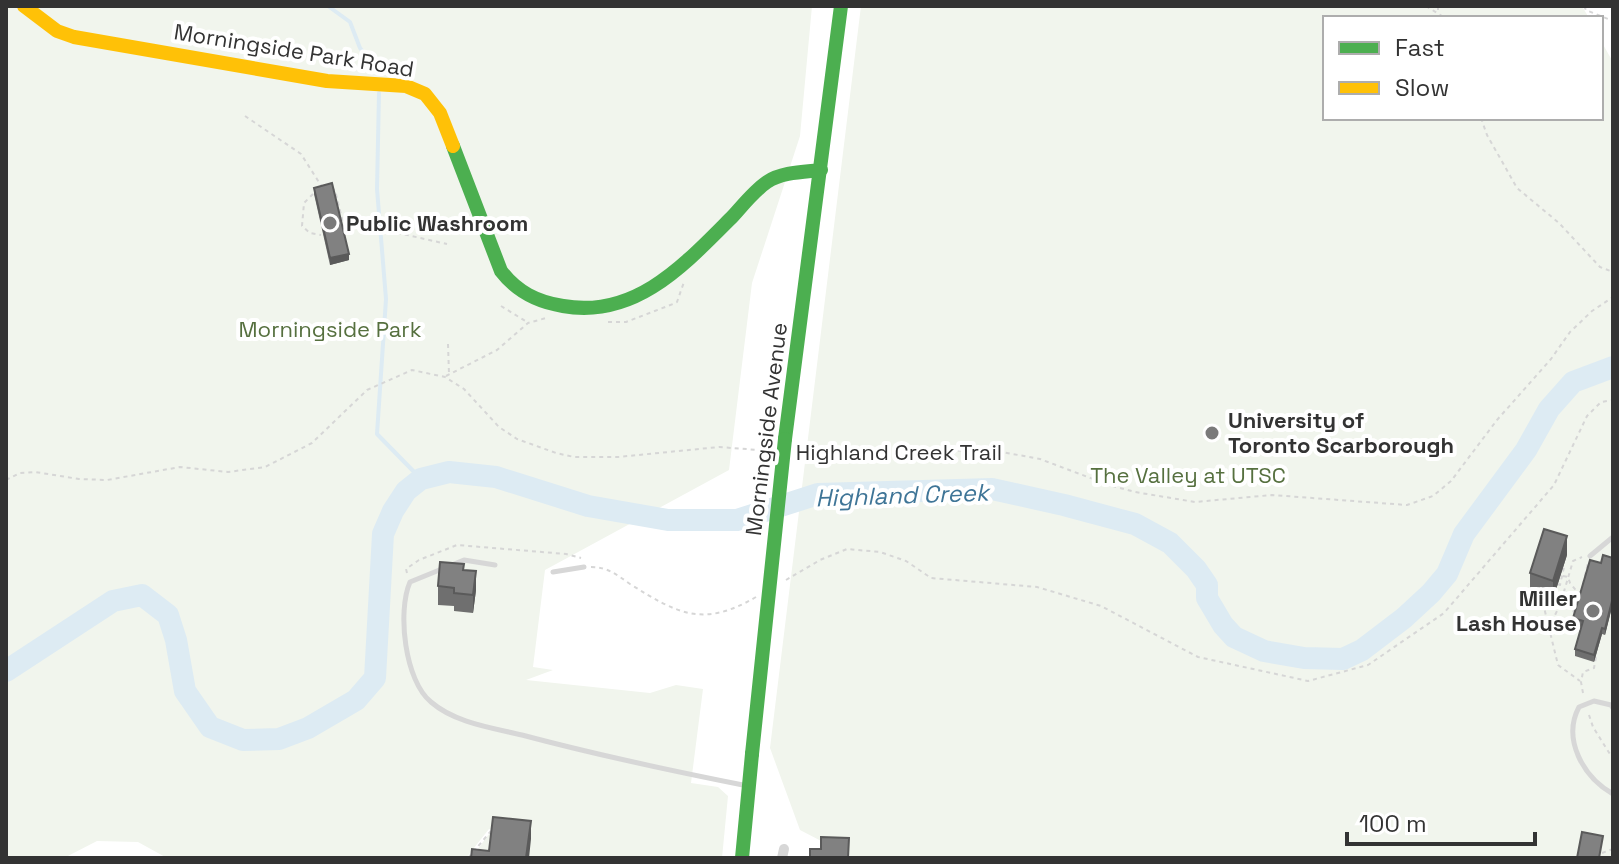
<svg xmlns="http://www.w3.org/2000/svg" width="1619" height="864" font-family="'Space Grotesk',sans-serif">
	<style>
		.green { fill: #f1f5ed }
		.lines { fill: none; stroke-linecap: round; stroke-linejoin: round }
		.stream { stroke: #ddebf3; stroke-width: 4 }
		.river { stroke: #ddebf3; stroke-width: 22 }
		.path { stroke: #d6d6d6; stroke-width: 2; stroke-dasharray: 4 4; stroke-linecap: butt }
		.lane { stroke: #d7d7d7; stroke-width: 5 }
		.street { stroke: #d7d7d7; stroke-width: 10 }
		.fast { stroke: #4caf50; stroke-width: 14 }
		.slow { stroke: #ffc107; stroke-width: 14 }
		.fast-bridge { stroke: #4caf50; stroke-width: 14 }
		.wall { fill: #6f6f6f }
		.shaded-wall { fill: #5a5a5a }
		.building { fill: #818181; stroke: #5a5a5a; stroke-width: 2 }
		.poi-dot { fill: #7a7a7a; stroke: #fff; stroke-width: 3 }
		.labels { text-anchor: middle; dominant-baseline: central; stroke-width: 8; stroke-linejoin: round; paint-order: stroke }
		.street-label { font-size: 22px; fill: #333; stroke: #fff }
		.poi-label { font-size: 22px; font-weight: bold; fill: #333; stroke: #fff; text-anchor: start }
		.park-label { font-size: 22px; fill: #56703f; stroke: #fff }
		.water-label { font-size: 24px; font-style: italic; fill: #3f7597; stroke: #fff }
	</style>
	<rect width="100%" height="100%" fill="#fff"/>
	<path class="green" d="M6 6H812L800 136 752 283 729 470 545 570 533 667 553 670 526 680 650 693 676 685 703 689 691 783 718 787 728 796 722 858H471L492 830 489 829 466 858H167L138 842 97 841 64 858H6Z
		M861 6H1582L1589 18H1325V118H1601V41L1613 62V858H854L800 830 770 748Z"/>
	<g class="lines">
		<path class="stream" d="M328 6 350 22 360 48 374 66
			M379 93 377 189 386 299 377 434 421 479"/>
		<path class="river" d="M6 671 113 601 142 595 168 615 176 640 185 691 210 727 243 740 279 739 308 728 356 700 375 678 383 534 393 511 406 491 421 479 449 472 496 477 588 506 668 520H737L818 494 992 489 1064 505 1135 524 1170 543 1196 569 1207 585V598L1223 625 1234 637 1264 651 1304 658 1343 659 1362 650 1404 618 1431 593 1447 574 1464 534 1526 450 1549 409 1573 382 1613 367"/>
		<path class="path" d="M1426 6 1445 18
			M1438 6V14
			M1584 6 1586 10 1613 21
			M245 116 301 154 322 187
			M1481 118 1487 135 1517 188 1559 223 1600 267 1613 272
			M331 189 335 190 344 227 367 226 447 244
			M313 194 304 203 302 226 310 233 321 235
			M501 306 527 322
			M608 322H626L673 304 677 302 684 282
			M448 344 449 374
			M446 376 497 350 528 323 546 318
			M798 453 991 450 1040 459 1109 485 1135 492 1195 502 1272 495 1407 505 1433 496 1451 481 1497 420 1551 359 1570 332 1592 311 1613 297
			M6 480 20 473 35 472 79 479 107 480 180 467 228 472 265 467 312 443 367 390 412 370 445 377 464 389 499 427 517 439 556 453 574 457H618L719 447 772 451
			M591 567C608 567 617 575 630 584 678 614 703 628 756 597
			M407 573 406 569 419 560 457 545 566 554 581 558
			M1563 576 1568 577 1570 583 1579 594
			M786 580 820 560 847 549 880 552 906 561 931 578 1037 587 1101 606 1198 657 1308 681 1368 665 1444 613 1554 485 1587 416 1601 402 1613 400
			M1558 584 1560 585 1564 567
			M1583 584 1588 563
			M1541 595 1558 665 1580 681
			M1577 601 1569 625 1581 629
			M1562 605 1574 609
			M1548 629 1560 605 1573 561 1582 557
			M1583 693 1581 682 1583 672 1594 668 1596 657
			M1589 715 1593 727 1613 759
			M1602 853 1613 849
			M468 858 491 831"/>
		<path class="lane" d="M1590 556 1613 537
			M495 565 464 560 410 582C397 612 405 681 431 702 455 723 493 728 522 735 597 755 672 771 748 786
			M553 572 584 567
			M1613 708 1611 705 1594 701 1579 707C1562 739 1583 777 1613 794"/>
		<path class="street" d="M782 858 784 849"/>
		<path class="fast" d="M453 146 501 271C517 292 537 302 563 306 636 319 685 264 733 216 743 205 755 190 767 182 782 172 804 172 821 170
			M785 439 841 6
			M742 858 752 754"/>
		<path class="slow" d="M24 6 57 31 74 37 327 81 406 86 425 94 440 113 453 146"/>
		<path class="fast-bridge" d="M752 754 785 439"/>
	</g>
	<path class="wall" d="M314 188 349 260 330 265 314 194Z
		M1567 555 1553 599 1530 592V573Z
		M1613 558V603L1605 635 1602 634 1594 662 1575 656V649L1581 627 1573 624V618L1601 563Z
		M464 570 476 590 473 613 454 611V606L438 605V586Z"/>
	<path class="shaded-wall" d="M349 254V260L330 265V258Z
		M1567 536V555L1553 599V581Z
		M476 571V590L473 613V595Z
		M1613 597V603L1605 635V629Z
		M1602 628V634L1594 662V655Z
		M531 821V839L529 858H526Z"/>
	<path class="building" d="M332 183 349 254 330 258 314 188Z
		M1544 529 1567 536 1553 581 1530 573Z
		M1603 555 1613 558V597L1605 629 1602 628 1594 655 1575 649 1583 621 1573 618 1590 560 1601 563Z
		M440 562 464 564 463 570 476 571 473 595 454 593V588L438 586Z
		M493 817 531 821 526 858H471L472 849 489 851Z
		M1582 832 1603 836 1599 858H1577Z
		M821 837 849 838 848 858H810V849H821Z"/>
	<g class="poi-dot">
		<circle cx="330" cy="223" r="8"/>
		<circle cx="1212" cy="433" r="8"/>
		<circle cx="1593" cy="611" r="8"/>
	</g>
	<g class="labels">
		<g class="street-label">
			<text transform="translate(294 50) rotate(9)">Morningside Park Road</text>
			<text transform="translate(766 429) rotate(-83)">Morningside Avenue</text>
			<text x="899" y="452">Highland Creek Trail</text>
		</g>
		<g class="poi-label">
			<text x="346" y="223">Public Washroom</text>
			<text x="1228" y="420">University of<tspan x="1228" dy="25">Toronto Scarborough</tspan></text>
			<text x="1577" y="598" text-anchor="end">Miller<tspan x="1577" dy="25">Lash House</tspan></text>
		</g>
		<g class="park-label">
			<text x="330" y="329">Morningside Park</text>
			<text x="1188" y="475">The Valley at UTSC</text>
		</g>
		<g class="water-label">
			<text transform="translate(902 495) rotate(-2)">Highland Creek</text>
		</g>
	</g>
	<rect width="1619" height="864" fill="none" stroke="#333333" stroke-width="16"/>
	<rect x="1323" y="16" width="280" height="104" fill="#ffffff" stroke="#adadad" stroke-width="2"/>
	<rect x="1339" y="42" width="40" height="12" fill="#4caf50" stroke="#adadad" stroke-width="2"/>
	<text x="1395" y="56" font-size="24" fill="#333333">Fast</text>
	<rect x="1339" y="82" width="40" height="12" fill="#ffc107" stroke="#adadad" stroke-width="2"/>
	<text x="1395" y="96" font-size="24" fill="#333333">Slow</text>
	<path d="M1347 832v12h188v-12" fill="none" stroke="#333333" stroke-width="4"/>
	<text x="1359" y="832" font-size="24" fill="#333333" stroke="#ffffff" stroke-width="6" paint-order="stroke">100 m</text>
</svg>
